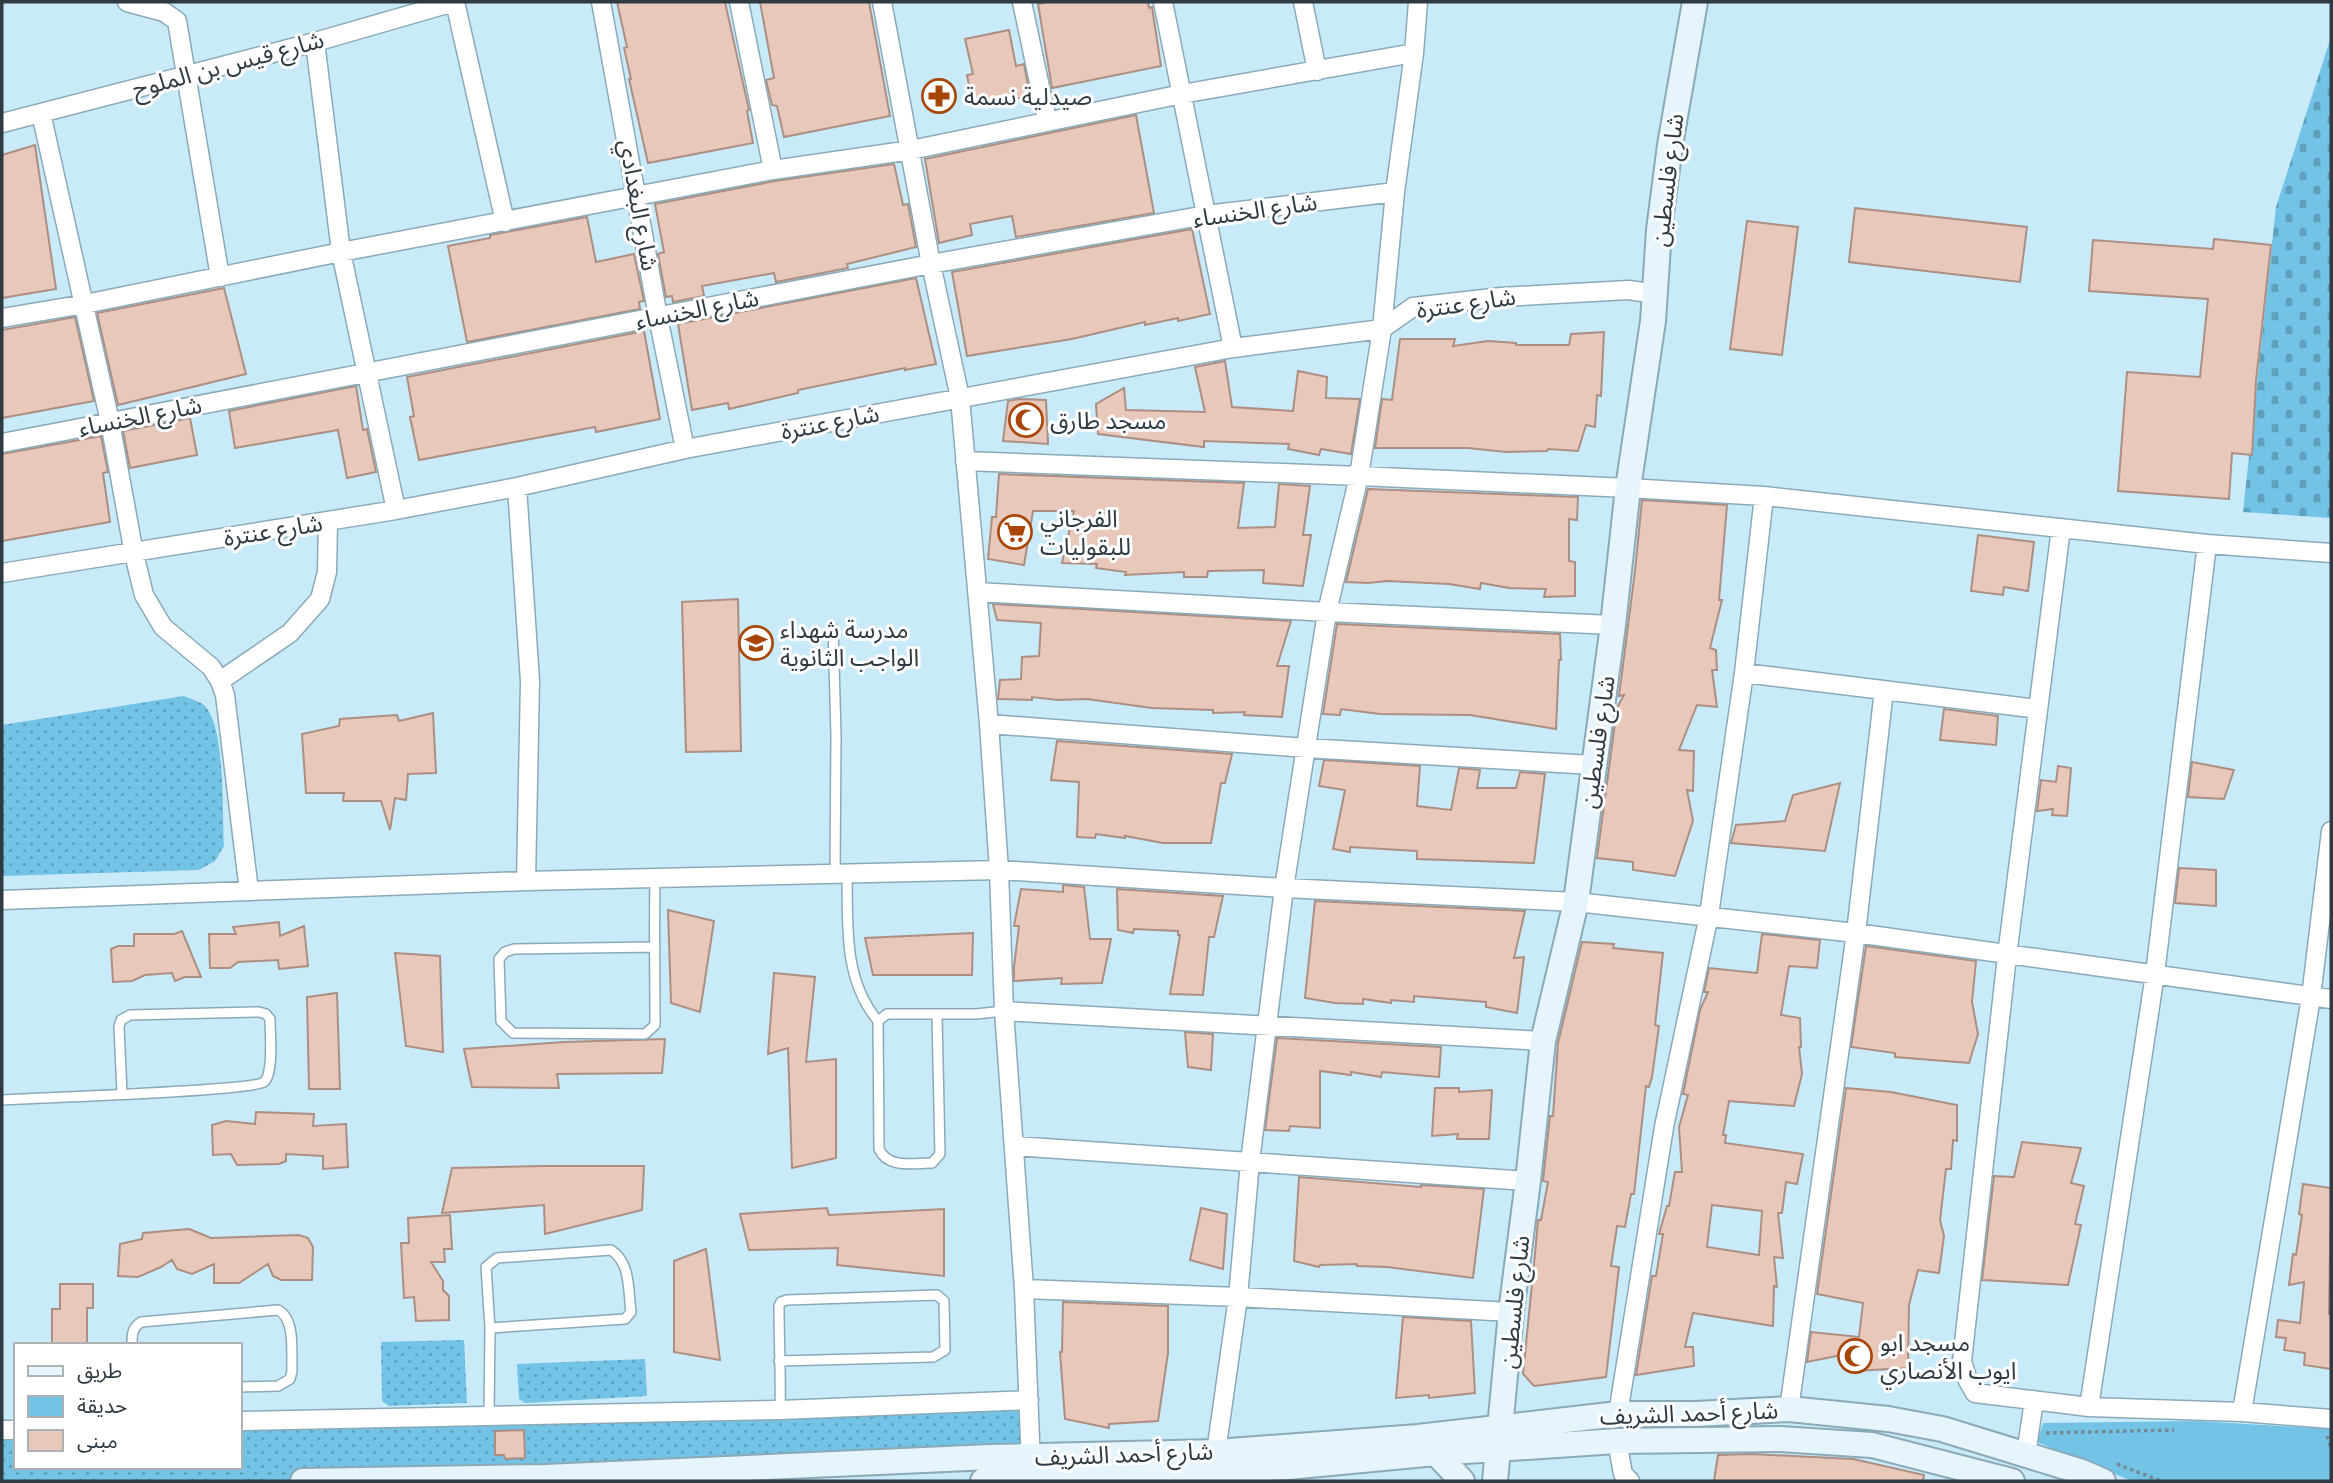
<svg xmlns="http://www.w3.org/2000/svg" width="2333" height="1483" font-family="'Zilla Slab','Noto Sans Arabic',serif">
	<style>
		.grass { fill: url(#grass-dots) }
		.cemetery { fill: url(#cemetery-stones) }
		.green { fill: #73c3e6 }
		.building { fill: #e7c8ba; stroke: #ac8f82; stroke-width: 2; fill-rule: evenodd }
		.lines { fill: none; stroke-linecap: round; stroke-linejoin: round }
		.lane-casing { stroke: #8baab8; stroke-width: 12 }
		.street-casing { stroke: #8baab8; stroke-width: 21 }
		.secondary-casing { stroke: #8baab8; stroke-width: 28 }
		.path { stroke: #758a95; stroke-width: 3.5; stroke-dasharray: 3.5 3.5; stroke-linecap: butt }
		.lane { stroke: #fff; stroke-width: 9 }
		.street { stroke: #fff; stroke-width: 18 }
		.secondary { stroke: #e6f4fb; stroke-width: 24 }
		.labels { text-anchor: middle; dominant-baseline: central; stroke-width: 6; stroke-linejoin: round; paint-order: stroke }
		.street-label { font-size: 24px; fill: #2f3b42; stroke: #fff }
		.poi-label { font-size: 24px; fill: #2f3b42; stroke: #fff; text-anchor: start }
	</style>
	<defs>
		<pattern id="grass-dots" width="8" height="8" patternUnits="userSpaceOnUse" patternTransform="scale(1.75)"><rect width="8" height="8" fill="#73c3e6"/><path d="M2 2h.1M6 6h.1" fill="none" stroke="#5fa0bc" stroke-width="1.8" stroke-linecap="round"/></pattern>
		<pattern id="cemetery-stones" width="16" height="16" patternUnits="userSpaceOnUse" patternTransform="scale(1.75)"><rect width="16" height="16" fill="#73c3e6"/><path d="M2 7V4a2 2 0 0 1 4 0v3zM10 15v-3a2 2 0 0 1 4 0v3z" fill="#5fa0bc"/></pattern>
	</defs>
	<rect width="100%" height="100%" fill="#c9eaf9"/>
	<path class="grass" d="M184 696C190 699 199 701 204 705 226 725 222 816 224 846L215 861 199 870 2 876V725Z
		M464 1340 467 1403 389 1406 382 1401 381 1342Z
		M645 1359 647 1396 525 1403 519 1399 517 1364Z
		M1029 1400 1031 1457 322 1481H2V1430H16V1467H240V1421Z"/>
	<path class="cemetery" d="M2331 37V518L2243 512 2276 207Z"/>
	<path class="green" d="M2197 1421 2331 1429V1481H2132L2037 1442 2043 1423Z"/>
	<path class="building" d="M617 2H725L749 110 747 111 753 143 648 163 629 79H631L624 48 627 47Z
		M760 2H869L890 116 784 137 777 106 772 105 766 80 774 78Z
		M1047 2H1148L1149 8 1152 7 1161 66 1052 88 1038 4Z
		M1009 30 1016 66 1024 64 1030 96 973 107 967 75 973 74 965 39Z
		M1136 115 1154 213 1016 237 1012 216 970 224 972 235 939 243 925 159Z
		M35 145 56 289 2 298V155Z
		M894 164 903 205 908 204 916 247 847 264 848 268 776 282 774 273 702 286 704 296 673 302 672 296 666 297 658 254 664 252 655 204 775 181Z
		M1855 208 2027 227 2020 282 1849 262Z
		M587 217 596 262 634 254 644 301 639 302 640 309 467 342 448 246 490 238V235Z
		M1747 221 1798 227 1782 355 1730 349Z
		M1192 229 1210 314 1178 321V318L1145 325V322L1072 339 967 356 952 272Z
		M2214 239 2271 245 2256 381 2252 455 2232 453 2229 499 2118 491 2127 372 2200 377 2208 299 2089 291 2093 240 2213 249Z
		M916 278 936 364 905 370V368L798 390V393L729 409 728 403 692 410 678 324Z
		M224 288 246 374 118 405 97 313Z
		M75 317 94 401 2 418V330Z
		M644 331 660 419 596 432 595 427 419 460 410 417 414 416 407 377Z
		M1604 332 1601 396 1597 395 1595 427 1586 425 1578 451 1548 449 1547 451 1506 452 1468 448H1375L1382 399 1392 400 1400 339H1455L1453 346 1488 341 1516 343V345H1569L1571 334Z
		M1225 361 1232 407 1293 411 1298 371 1327 377 1326 398 1360 399 1351 454 1321 449 1319 455 1288 449 1289 444 1204 441V447L1098 434 1096 404 1124 388 1126 410 1205 412 1195 367Z
		M356 386 363 430 367 429 376 472 347 478 338 430 235 448 229 411Z
		M1019 399 1046 400 1048 444 1003 441 1008 401Z
		M190 418 197 455 130 468 123 431Z
		M101 436 108 472 103 473 110 522 2 541V454Z
		M999 474 1244 483 1238 528 1275 527 1279 484 1310 486 1303 535H1311L1303 586 1263 583 1264 570 1208 571 1207 577H1184V572L1125 575 1126 572 1096 568 1097 564 1062 563 1074 511H1033L1024 565 988 559 992 517H996Z
		M1368 489 1578 497 1577 520 1569 519V561L1575 562V596L1544 597 1546 589 1509 588 1481 583 1480 589 1449 584 1387 581 1368 583 1346 582Z
		M1642 500 1727 505 1719 600H1722L1710 648 1716 650 1717 670H1712L1717 707 1697 705 1679 750 1694 751 1693 791 1687 790 1693 821 1675 876 1633 870V862L1597 858 1617 708 1624 695 1619 696 1635 571Z
		M1978 535 2034 542 2028 591 2004 587 2003 595 1971 591Z
		M738 599 741 751 686 752 682 602Z
		M993 604 1291 621 1277 666H1289L1282 717 1244 715 1245 712 1213 713V710L1152 708 1087 699 1058 700 1032 697V700L998 699 1000 680 1021 679 1022 657 1039 656 1041 623 997 620Z
		M1337 624 1560 634 1561 660H1559L1556 729 1470 715 1380 714 1341 709 1340 715 1323 714Z
		M1944 709 1998 716 1996 745 1940 740Z
		M433 713 436 773 408 774 406 800 395 798 390 830 381 801H343L344 793H306L302 734 339 726 340 719 397 715 399 721Z
		M1057 741 1232 754 1225 783H1221L1211 843H1163L1125 836V838L1096 834 1095 838 1077 837 1079 782 1051 780Z
		M1324 760 1420 766 1417 806 1451 810 1459 768 1480 770 1477 788H1516L1520 772 1545 774 1534 863 1417 859V851L1350 847V852L1333 849 1345 790 1319 786Z
		M2192 762 2234 770 2224 799 2188 797Z
		M2058 766 2071 768 2067 816 2052 815 2053 809 2037 811 2041 780 2056 782Z
		M1840 783 1825 851 1731 843 1736 825 1785 821 1793 795Z
		M2179 868 2216 870V906L2175 903Z
		M1063 885 1084 887 1090 939H1111L1102 983 1061 984 1062 978 1014 981V967L1019 926H1014L1021 889 1063 892Z
		M1117 889 1223 896 1214 937H1209L1203 995 1170 994 1180 935H1178V931L1134 929 1133 933 1118 930Z
		M1315 901 1525 911 1514 958 1524 957 1517 1013 1486 1007V1002L1414 996V1002L1391 1000V1003L1363 999V1004L1335 1003 1305 998Z
		M668 910 714 921 700 1012 671 1003Z
		M279 922 280 936 304 926 308 966 279 969 278 960 238 962 230 968H210L209 934H236L233 927Z
		M182 931 201 977H185L175 981 172 973 145 975 132 981 113 982 111 949 118 946H134V934H174Z
		M973 933 972 975H873L865 938Z
		M1762 934 1820 940 1817 968 1789 966 1781 1015 1800 1018 1801 1047H1799L1802 1074 1794 1106 1729 1101 1723 1135H1726L1725 1143 1803 1154 1797 1184 1786 1182 1782 1213H1778L1783 1258 1774 1257 1777 1287 1774 1286 1773 1326 1693 1313 1685 1347H1693L1694 1366 1636 1375 1652 1276H1656L1663 1234H1659L1667 1206H1669L1675 1172H1682L1679 1127 1688 1095 1683 1094 1700 1010 1708 992H1704L1709 968 1757 973ZM1712 1205 1762 1211 1759 1255 1707 1247Z
		M1582 942 1614 944 1613 948 1663 953 1655 1025 1659 1026 1652 1077 1649 1087 1646 1086 1634 1194H1631L1625 1227 1617 1226 1611 1266 1619 1267 1606 1377 1534 1386 1523 1374 1535 1254 1538 1220H1541L1548 1182 1543 1181 1550 1116H1553L1558 1043Z
		M1866 946 1976 961 1972 1002 1978 1034 1969 1063 1895 1057V1053L1851 1047Z
		M395 953 440 956 443 1052 406 1046Z
		M774 973 815 977 806 1062 836 1059V1158L792 1168 788 1048 768 1054Z
		M337 993 340 1089H309L307 997Z
		M1185 1032 1213 1034 1211 1070 1188 1067Z
		M1277 1038 1441 1047 1439 1077 1382 1072 1381 1077 1351 1072V1075L1320 1071V1128L1290 1126 1289 1131 1265 1130Z
		M665 1039 662 1073 557 1074 559 1088 472 1087 464 1049 564 1042Z
		M1435 1088H1459V1092L1492 1090 1489 1139H1457L1458 1134 1432 1136Z
		M1846 1088 1891 1092 1957 1105V1141L1953 1140 1951 1169H1946L1940 1220 1944 1236 1939 1273 1918 1270 1909 1305 1908 1368 1854 1371 1856 1352 1807 1362 1811 1332 1859 1337 1863 1303 1817 1294Z
		M256 1112 314 1114 313 1126 346 1124 348 1167 323 1169V1156L286 1154V1161L279 1164 237 1165 231 1154 213 1155 212 1125 226 1121 255 1124Z
		M2022 1142 2081 1148 2071 1183 2084 1186 2075 1224 2081 1225 2068 1285 1982 1280 1994 1176 2014 1177Z
		M543 1166H644L642 1210 545 1234 544 1205 442 1213 452 1168Z
		M1299 1177 1421 1187V1185L1484 1189 1473 1278 1387 1267 1357 1266V1264L1320 1265 1319 1267 1294 1261Z
		M2303 1184 2331 1188 2329 1314 2331 1315V1369L2304 1365 2305 1353 2284 1350 2286 1338 2276 1337 2278 1320 2300 1323 2304 1282 2289 1285 2293 1254 2296 1255 2302 1215 2299 1214Z
		M827 1208 829 1215 944 1209V1276L837 1265 838 1248 749 1250 740 1214Z
		M1201 1208 1227 1214 1223 1269 1190 1260Z
		M450 1215 452 1249H444L445 1262H431L443 1281V1290L449 1296V1320L416 1321 414 1297 404 1298 401 1243H409L408 1218Z
		M189 1229 211 1238 299 1235 308 1238 313 1247 312 1280H281L273 1276 268 1264 239 1283H214V1264L192 1274 177 1269 172 1260 161 1267 138 1277 118 1276 120 1244 142 1239 143 1233Z
		M706 1249 720 1360 674 1352V1261Z
		M60 1284H93V1308H87V1345H52V1309H60Z
		M1063 1302 1168 1306V1353L1158 1421 1109 1424V1428L1065 1419 1060 1352H1062Z
		M1403 1317 1471 1321 1475 1393 1429 1398V1395L1396 1398Z
		M524 1430 525 1458 505 1459 504 1455H495V1431Z
		M1752 1454 1853 1459 1924 1475 1923 1481H1714L1718 1455Z"/>
	<g class="lines">
		<g class="lane-casing">
			<path id="lane" d="M833 628 836 735 835 875
				M847 874C848 926 843 979 878 1021
				M655 947 514 949 505 952 499 959 501 1021 513 1033 645 1034 655 1025C655 976 654 927 655 878
				M937 1015 940 1154 932 1163C913 1163 888 1169 879 1149L878 1021 887 1014H976L1004 1011
				M2 1100C34 1098 252 1091 264 1082 274 1073 270 1033 270 1019L266 1014 259 1012 130 1015 121 1020 119 1027 122 1093
				M132 1345C132 1334 132 1328 141 1322L278 1310C296 1319 291 1354 292 1371L290 1379 278 1386 240 1387
				M779 1361 933 1357 945 1350 944 1301 937 1295 787 1300 781 1302 779 1306C779 1341 781 1375 780 1410
				M489 1416 490 1328 486 1267 497 1258 611 1250C631 1263 628 1290 631 1312L625 1319 490 1328"/>
		</g>
		<g class="street-casing">
			<path id="street" d="M127 2 164 12 177 21 220 277
				M455 2 505 222
				M601 2 658 317 685 449
				M739 2 773 170
				M882 2 931 264 960 398 989 724 999 870 1004 1011 1024 1289 1031 1465
				M1022 2 1047 120
				M1163 2 1233 348
				M1303 2 1317 71
				M315 42 341 252 396 510
				M41 113 110 422 134 554 144 595 163 627 211 667 220 681 225 695 249 891
				M2 123 315 42 454 2
				M2 318 85 304 341 252 773 170 911 150 1182 94 1414 53
				M2 443 931 264 1206 215 1395 192
				M965 461 1359 476 1628 488 1764 496 2207 544 2331 553
				M517 487 530 681 526 881
				M2061 528 2007 956 1962 1361 1968 1381 1975 1393 2089 1407 2242 1412 2331 1419
				M2 573 396 510 517 487 685 449 1233 348 1382 329 1413 307 1501 297 1629 290 1655 294
				M977 592 1327 612 1613 625
				M1744 673 2038 709
				M220 681 290 633 320 599 327 572 328 521
				M989 724 1306 748 1593 765
				M2 900 526 881 999 870 1284 888 1576 902 1856 933 2331 999
				M1004 1011 1543 1041
				M1014 1146 1528 1181
				M1024 1289 1238 1297 1511 1312
				M2089 1407 2155 974 2207 544
				M1789 1409 1856 933 1884 690
				M2242 1412 2311 997 2331 831
				M1618 1414 1664 1127 1709 915 1744 673 1764 496
				M240 1421 780 1410 1029 1400
				M2 1430H16
				M1617 1441 1623 1474 1630 1481
				M2026 1455 2034 1400
				M1217 1464 1216 1452 1238 1297 1250 1162 1284 888 1327 612 1359 476 1382 329 1395 192 1414 53 1418 2"/>
		</g>
		<g class="secondary-casing">
			<path id="secondary" d="M1436 1453 1462 1481
				M303 1481 546 1477 991 1457 1216 1452 1418 1437 1618 1414H1696L1789 1409 1888 1419 1942 1429 2082 1472 2103 1481
				M983 1481 1288 1467 1436 1453 1617 1441 1780 1439 1872 1445 2012 1481
				M1495 1481 1511 1312 1528 1181 1543 1041 1576 902 1613 625 1628 488 1653 321 1659 230 1670 145 1695 2"/>
		</g>
		<path class="path" d="M2046 1433 2174 1430
			M2327 1436 2331 1448
			M2117 1464 2161 1481"/>
		<use href="#lane" class="lane"/>
		<use href="#street" class="street"/>
		<use href="#secondary" class="secondary"/>
	</g>
	<defs>
		<g id="pharmacy-ring" transform="scale(1.75)"><circle r="9.5" fill="#fff" stroke="#a84607" stroke-width="1.5"/><path d="M-2-6h4v4h4v4h-4v4h-4v-4h-4v-4h4Z" fill="#a84607"/></g>
		<g id="mosque-ring" transform="scale(1.75)"><circle r="9.5" fill="#fff" stroke="#a84607" stroke-width="1.5"/><path d="M3.5-4.9A6 6 0 1 0 3.5 4.9A5 5 0 1 1 3.5-4.9Z" fill="#a84607"/></g>
		<g id="supermarket-ring" transform="scale(1.75)"><circle r="9.5" fill="#fff" stroke="#a84607" stroke-width="1.5"/><path d="M-6-5.5h2.5l.6 2H6L4.5 2H-2.5L-4.4-4H-6ZM-1.5 3.2a1.3 1.3 0 1 0 .1 0ZM3 3.2a1.3 1.3 0 1 0 .1 0Z" fill="#a84607"/></g>
		<g id="school-ring" transform="scale(1.75)"><circle r="9.5" fill="#fff" stroke="#a84607" stroke-width="1.5"/><path d="M0-5L7-2L0 1L-7-2ZM-4 1L0 2.5L4 1V4Q0 6-4 4Z" fill="#a84607"/></g>
	</defs>
	<g fill-rule="evenodd">
		<use href="#pharmacy-ring" x="939" y="96"/>
		<use href="#mosque-ring" x="1026" y="420"/>
		<use href="#supermarket-ring" x="1015" y="532"/>
		<use href="#school-ring" x="756" y="643"/>
		<use href="#mosque-ring" x="1855" y="1356"/>
	</g>
	<g class="labels">
		<g class="street-label">
			<text transform="translate(228 64) rotate(-15)">شارع قيس بن الملوح</text>
			<text transform="translate(1667 180) rotate(-83)">شارع فلسطين</text>
			<text transform="translate(639 205) rotate(80)">شارع البغدادي</text>
			<text transform="translate(1255 210) rotate(-8)">شارع الخنساء</text>
			<text transform="translate(1466 303) rotate(-8)">شارع عنترة</text>
			<text transform="translate(697 309) rotate(-11)">شارع الخنساء</text>
			<text transform="translate(140 416) rotate(-11)">شارع الخنساء</text>
			<text transform="translate(830 422) rotate(-11)">شارع عنترة</text>
			<text transform="translate(273 530) rotate(-9)">شارع عنترة</text>
			<text transform="translate(1597 742) rotate(-82)">شارع فلسطين</text>
			<text transform="translate(1514 1302) rotate(-84)">شارع فلسطين</text>
			<text transform="translate(1689 1413) rotate(-2)">شارع أحمد الشريف</text>
			<text transform="translate(1124 1454) rotate(-2)">شارع أحمد الشريف</text>
		</g>
		<g class="poi-label">
			<text x="964" y="96">صيدلية نسمة</text>
			<text x="1050" y="420">مسجد طارق</text>
			<text x="1040" y="518">الفرجاني<tspan x="1040" dy="28">للبقوليات</tspan></text>
			<text x="780" y="629">مدرسة شهداء<tspan x="780" dy="28">الواجب الثانوية</tspan></text>
			<text x="1880" y="1342">مسجد ابو<tspan x="1880" dy="28">ايوب الأنصاري</tspan></text>
		</g>
	</g>
	<rect width="2333" height="1483" fill="none" stroke="#2f3b42" stroke-width="7"/>
	<rect x="14" y="1343" width="228" height="126" fill="#ffffff" stroke="#acb1b3" stroke-width="2"/>
	<rect x="28" y="1366" width="35" height="10" fill="#e6f4fb" stroke="#acb1b3" stroke-width="2"/>
	<text x="77" y="1378" font-size="21" fill="#2f3b42">طريق</text>
	<rect x="28" y="1396" width="35" height="21" fill="#73c3e6" stroke="#acb1b3" stroke-width="2"/>
	<text x="77" y="1413" font-size="21" fill="#2f3b42">حديقة</text>
	<rect x="28" y="1430" width="35" height="21" fill="#e7c8ba" stroke="#acb1b3" stroke-width="2"/>
	<text x="77" y="1448" font-size="21" fill="#2f3b42">مبنى</text>
</svg>
